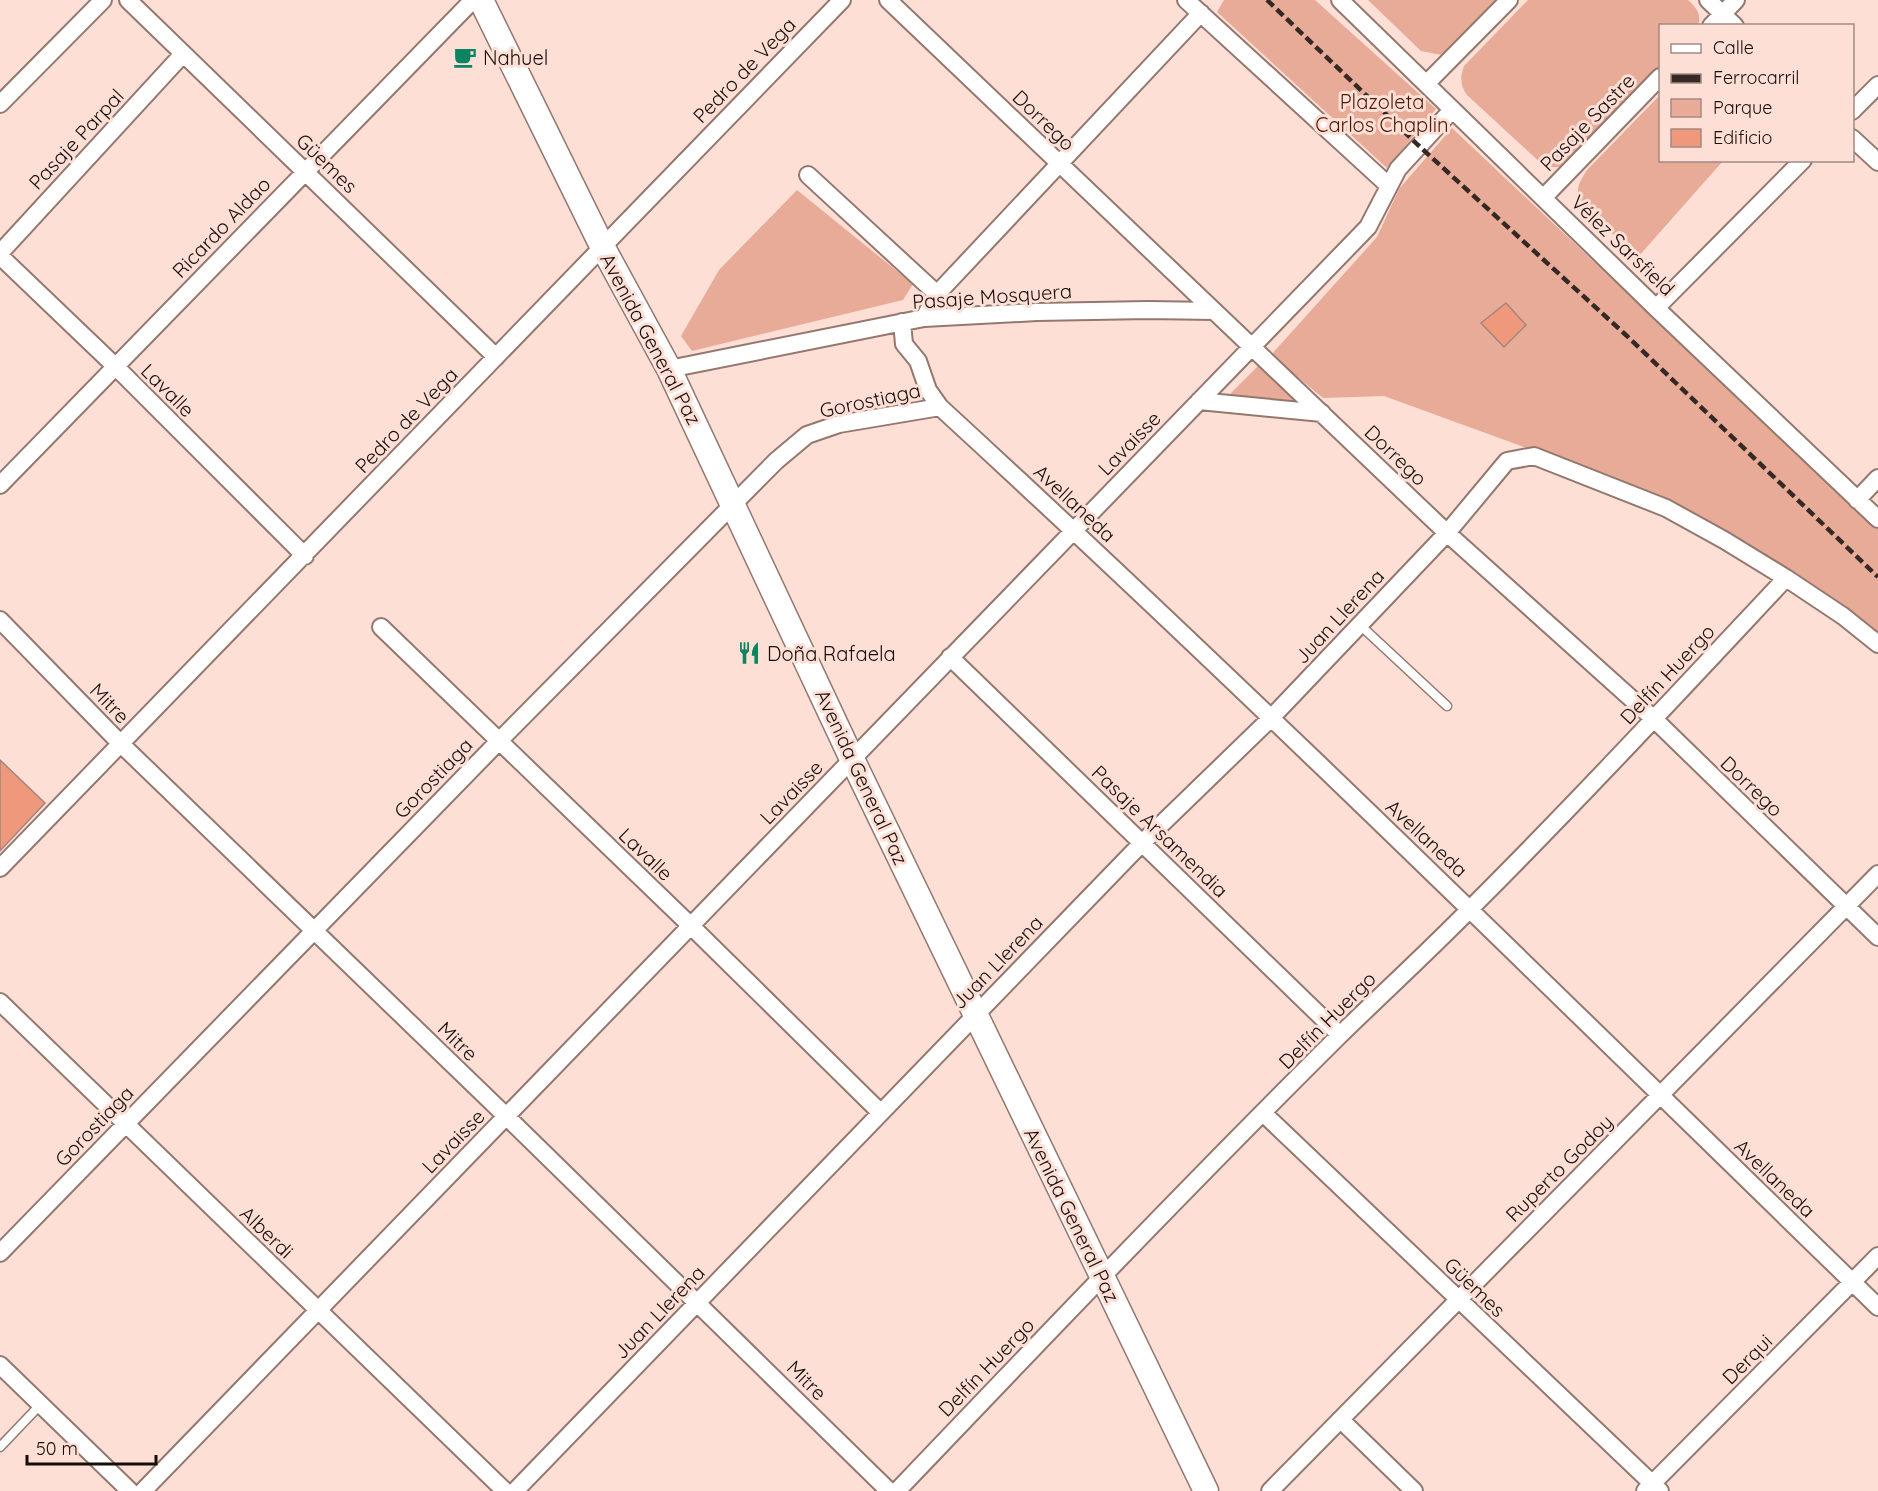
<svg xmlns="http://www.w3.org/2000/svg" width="1878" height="1491" font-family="Quicksand,sans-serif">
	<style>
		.green { fill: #e8ab97 }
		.building { fill: #f0987c; stroke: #a1867d; stroke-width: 1.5 }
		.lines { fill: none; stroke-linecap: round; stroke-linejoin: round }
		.lane-casing { stroke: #93786f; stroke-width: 11 }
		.street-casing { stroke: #93786f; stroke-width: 20 }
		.secondary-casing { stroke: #93786f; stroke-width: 27 }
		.lane { stroke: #fff; stroke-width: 8 }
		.street { stroke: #fff; stroke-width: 16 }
		.secondary { stroke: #fff; stroke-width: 24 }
		.rail { stroke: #352925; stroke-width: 4.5; stroke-dasharray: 9 4.5; stroke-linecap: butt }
		.labels { text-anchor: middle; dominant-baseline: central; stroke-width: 6; stroke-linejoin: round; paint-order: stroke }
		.poi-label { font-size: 20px; fill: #160c09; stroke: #fddfd5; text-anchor: start }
		.street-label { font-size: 20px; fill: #160c09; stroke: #fddfd5 }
		.park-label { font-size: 20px; fill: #4e1805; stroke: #fddfd5 }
	</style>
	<rect width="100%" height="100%" fill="#fddfd5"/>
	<path class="green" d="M1224 0H1315L1436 109 1387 168 1217 12Z
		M1368 0H1498L1453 48 1442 55 1421 51Z
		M1528 0H1688C1696 7 1702 15 1698 25L1660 26V69L1572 161 1564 167H1545L1467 95C1460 85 1460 77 1464 66Z
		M1660 95V160L1723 161 1638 257 1584 208C1573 194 1578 184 1587 170Z
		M1452 128 1878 529V633L1681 508 1527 448 1384 396 1323 398 1271 355 1377 237 1399 189Z
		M797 190 913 284 903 300 692 351 681 336 719 270Z
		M1258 366 1295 401 1229 395Z"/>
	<path class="building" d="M1506 303 1526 325 1504 347 1481 323Z
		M0 760 45 803 0 851Z"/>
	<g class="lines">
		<g class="lane-casing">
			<path id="lane" d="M1360 625 1447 706
				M0 1447 41 1404"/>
		</g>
		<g class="street-casing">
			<path id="street" d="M128 0 496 357
				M888 0 1447 533 1654 719 1878 937
				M1186 0 1388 185
				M1340 0 1656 308 1878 519
				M1708 0 1735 26
				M1711 26 1736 0
				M1426 84 1509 0
				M0 104 103 0
				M1852 111 1878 85
				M1852 138 1878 162
				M808 175 937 294
				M1544 197 1660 77
				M0 253 183 54
				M0 256 115 366 305 556
				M1656 308 1803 160
				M924 318 937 294 1201 13
				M902 322 904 344 918 361 928 390 940 407C1259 700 1567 1005 1878 1307
				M669 369 924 318 1037 312 1148 310 1214 311
				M1199 401 1322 413
				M0 485 473 0
				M1857 500 1878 478
				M0 620 121 744 506 1116 889 1491
				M381 627 690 925 881 1113
				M950 657 1340 1035
				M0 868 842 0
				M0 1002 505 1491
				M1263 1113 1660 1491
				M0 1253 499 741 776 461 807 435 839 424 940 407
				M0 1365 130 1491
				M1341 1420 1414 1491
				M143 1491 1368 227 1398 169 1452 110
				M515 1491 1142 843 1270 719 1447 533 1507 461 1534 456 1666 508 1724 540 1786 578 1843 616 1878 644
				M897 1491C1043 1338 1189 1185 1339 1036 1383 993 1429 951 1472 907 1579 800 1682 689 1786 578
				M1270 1491 1878 874
				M1645 1491 1878 1256"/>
		</g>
		<g class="secondary-casing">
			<path id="secondary" d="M481 0 602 246 669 369 852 759 1206 1491"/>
		</g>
		<use href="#lane" class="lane"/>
		<use href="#street" class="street"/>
		<use href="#secondary" class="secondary"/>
		<path class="rail" d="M1267 0 1418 145 1627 336 1878 577"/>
	</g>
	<defs>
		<g id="cafe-bare" transform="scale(1.8)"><path d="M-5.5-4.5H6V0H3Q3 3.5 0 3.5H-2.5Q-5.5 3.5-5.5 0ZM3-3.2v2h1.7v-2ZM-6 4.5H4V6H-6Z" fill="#0e8362" stroke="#fddfd5" stroke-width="2.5" paint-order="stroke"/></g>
		<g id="restaurant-bare" transform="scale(1.8)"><path d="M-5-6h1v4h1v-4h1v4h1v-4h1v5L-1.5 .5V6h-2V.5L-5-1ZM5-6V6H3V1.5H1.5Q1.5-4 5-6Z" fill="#0e8362" stroke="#fddfd5" stroke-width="2.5" paint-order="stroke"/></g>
	</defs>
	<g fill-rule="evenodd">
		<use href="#cafe-bare" x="465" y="57"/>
		<use href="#restaurant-bare" x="749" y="653"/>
	</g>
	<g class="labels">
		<g class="poi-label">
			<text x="483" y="57">Nahuel</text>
			<text x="767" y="653">Doña Rafaela</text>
		</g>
		<g class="street-label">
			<text transform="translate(744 70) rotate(-46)">Pedro de Vega</text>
			<text transform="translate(1044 120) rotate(44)">Dorrego</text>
			<text transform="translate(1587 122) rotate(-46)">Pasaje Sastre</text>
			<text transform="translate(76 139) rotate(-47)">Pasaje Parpal</text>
			<text transform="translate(327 163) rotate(44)">Güemes</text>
			<text transform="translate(221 227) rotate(-46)">Ricardo Aldao</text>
			<text transform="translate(1623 245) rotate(44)">Vélez Sarsfield</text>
			<text transform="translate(992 296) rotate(-4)">Pasaje Mosquera</text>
			<text transform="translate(651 339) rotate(62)">Avenida General Paz</text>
			<text transform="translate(168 390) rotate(45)">Lavalle</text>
			<text transform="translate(870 400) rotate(-12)">Gorostiaga</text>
			<text transform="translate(406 420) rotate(-46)">Pedro de Vega</text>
			<text transform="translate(1129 443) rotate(-46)">Lavaisse</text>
			<text transform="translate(1396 455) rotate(44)">Dorrego</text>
			<text transform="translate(1075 503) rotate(43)">Avellaneda</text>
			<text transform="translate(1339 616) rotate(-47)">Juan Llerena</text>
			<text transform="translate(1667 674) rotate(-47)">Delfín Huergo</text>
			<text transform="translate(110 703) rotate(46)">Mitre</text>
			<text transform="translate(862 777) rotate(65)">Avenida General Paz</text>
			<text transform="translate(433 778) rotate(-46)">Gorostiaga</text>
			<text transform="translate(1752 786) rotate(44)">Dorrego</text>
			<text transform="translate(791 792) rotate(-46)">Lavaisse</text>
			<text transform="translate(1160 831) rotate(44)">Pasaje Arsamendia</text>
			<text transform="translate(1427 838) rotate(43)">Avellaneda</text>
			<text transform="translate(646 854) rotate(44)">Lavalle</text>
			<text transform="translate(997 962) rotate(-46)">Juan Llerena</text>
			<text transform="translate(1327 1020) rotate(-45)">Delfín Huergo</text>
			<text transform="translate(458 1041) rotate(44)">Mitre</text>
			<text transform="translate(94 1126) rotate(-46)">Gorostiaga</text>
			<text transform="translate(453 1141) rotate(-46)">Lavaisse</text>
			<text transform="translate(1559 1168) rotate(-45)">Ruperto Godoy</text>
			<text transform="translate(1775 1178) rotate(44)">Avellaneda</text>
			<text transform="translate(1072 1215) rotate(64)">Avenida General Paz</text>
			<text transform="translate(267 1232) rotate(44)">Alberdi</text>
			<text transform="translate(1475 1287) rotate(44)">Güemes</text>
			<text transform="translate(659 1312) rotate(-46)">Juan Llerena</text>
			<text transform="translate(1747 1359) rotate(-45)">Derqui</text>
			<text transform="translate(986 1367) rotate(-46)">Delfín Huergo</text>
			<text transform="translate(807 1380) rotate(45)">Mitre</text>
		</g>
		<g class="park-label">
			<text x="1382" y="101">Plazoleta<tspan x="1382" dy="23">Carlos Chaplin</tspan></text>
		</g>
	</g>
	<rect x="1659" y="24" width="195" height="138" fill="#fddfd5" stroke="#a18b83" stroke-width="1.5"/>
	<rect x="1671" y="44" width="30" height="9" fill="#ffffff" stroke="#a18b83" stroke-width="1.5"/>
	<text x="1713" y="54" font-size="18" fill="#160c09">Calle</text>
	<rect x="1671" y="74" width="30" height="9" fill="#352925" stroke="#a18b83" stroke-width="1.5"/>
	<text x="1713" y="84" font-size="18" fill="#160c09">Ferrocarril</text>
	<rect x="1671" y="99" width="30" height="18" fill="#e8ab97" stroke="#a18b83" stroke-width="1.5"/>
	<text x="1713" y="114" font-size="18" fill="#160c09">Parque</text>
	<rect x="1671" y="129" width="30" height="18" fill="#f0987c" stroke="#a18b83" stroke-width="1.5"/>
	<text x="1713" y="144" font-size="18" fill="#160c09">Edificio</text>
	<path d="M27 1455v9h129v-9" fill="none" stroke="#160c09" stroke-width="3"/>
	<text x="36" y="1455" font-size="18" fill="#160c09" stroke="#fddfd5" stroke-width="4.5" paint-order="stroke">50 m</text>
</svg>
